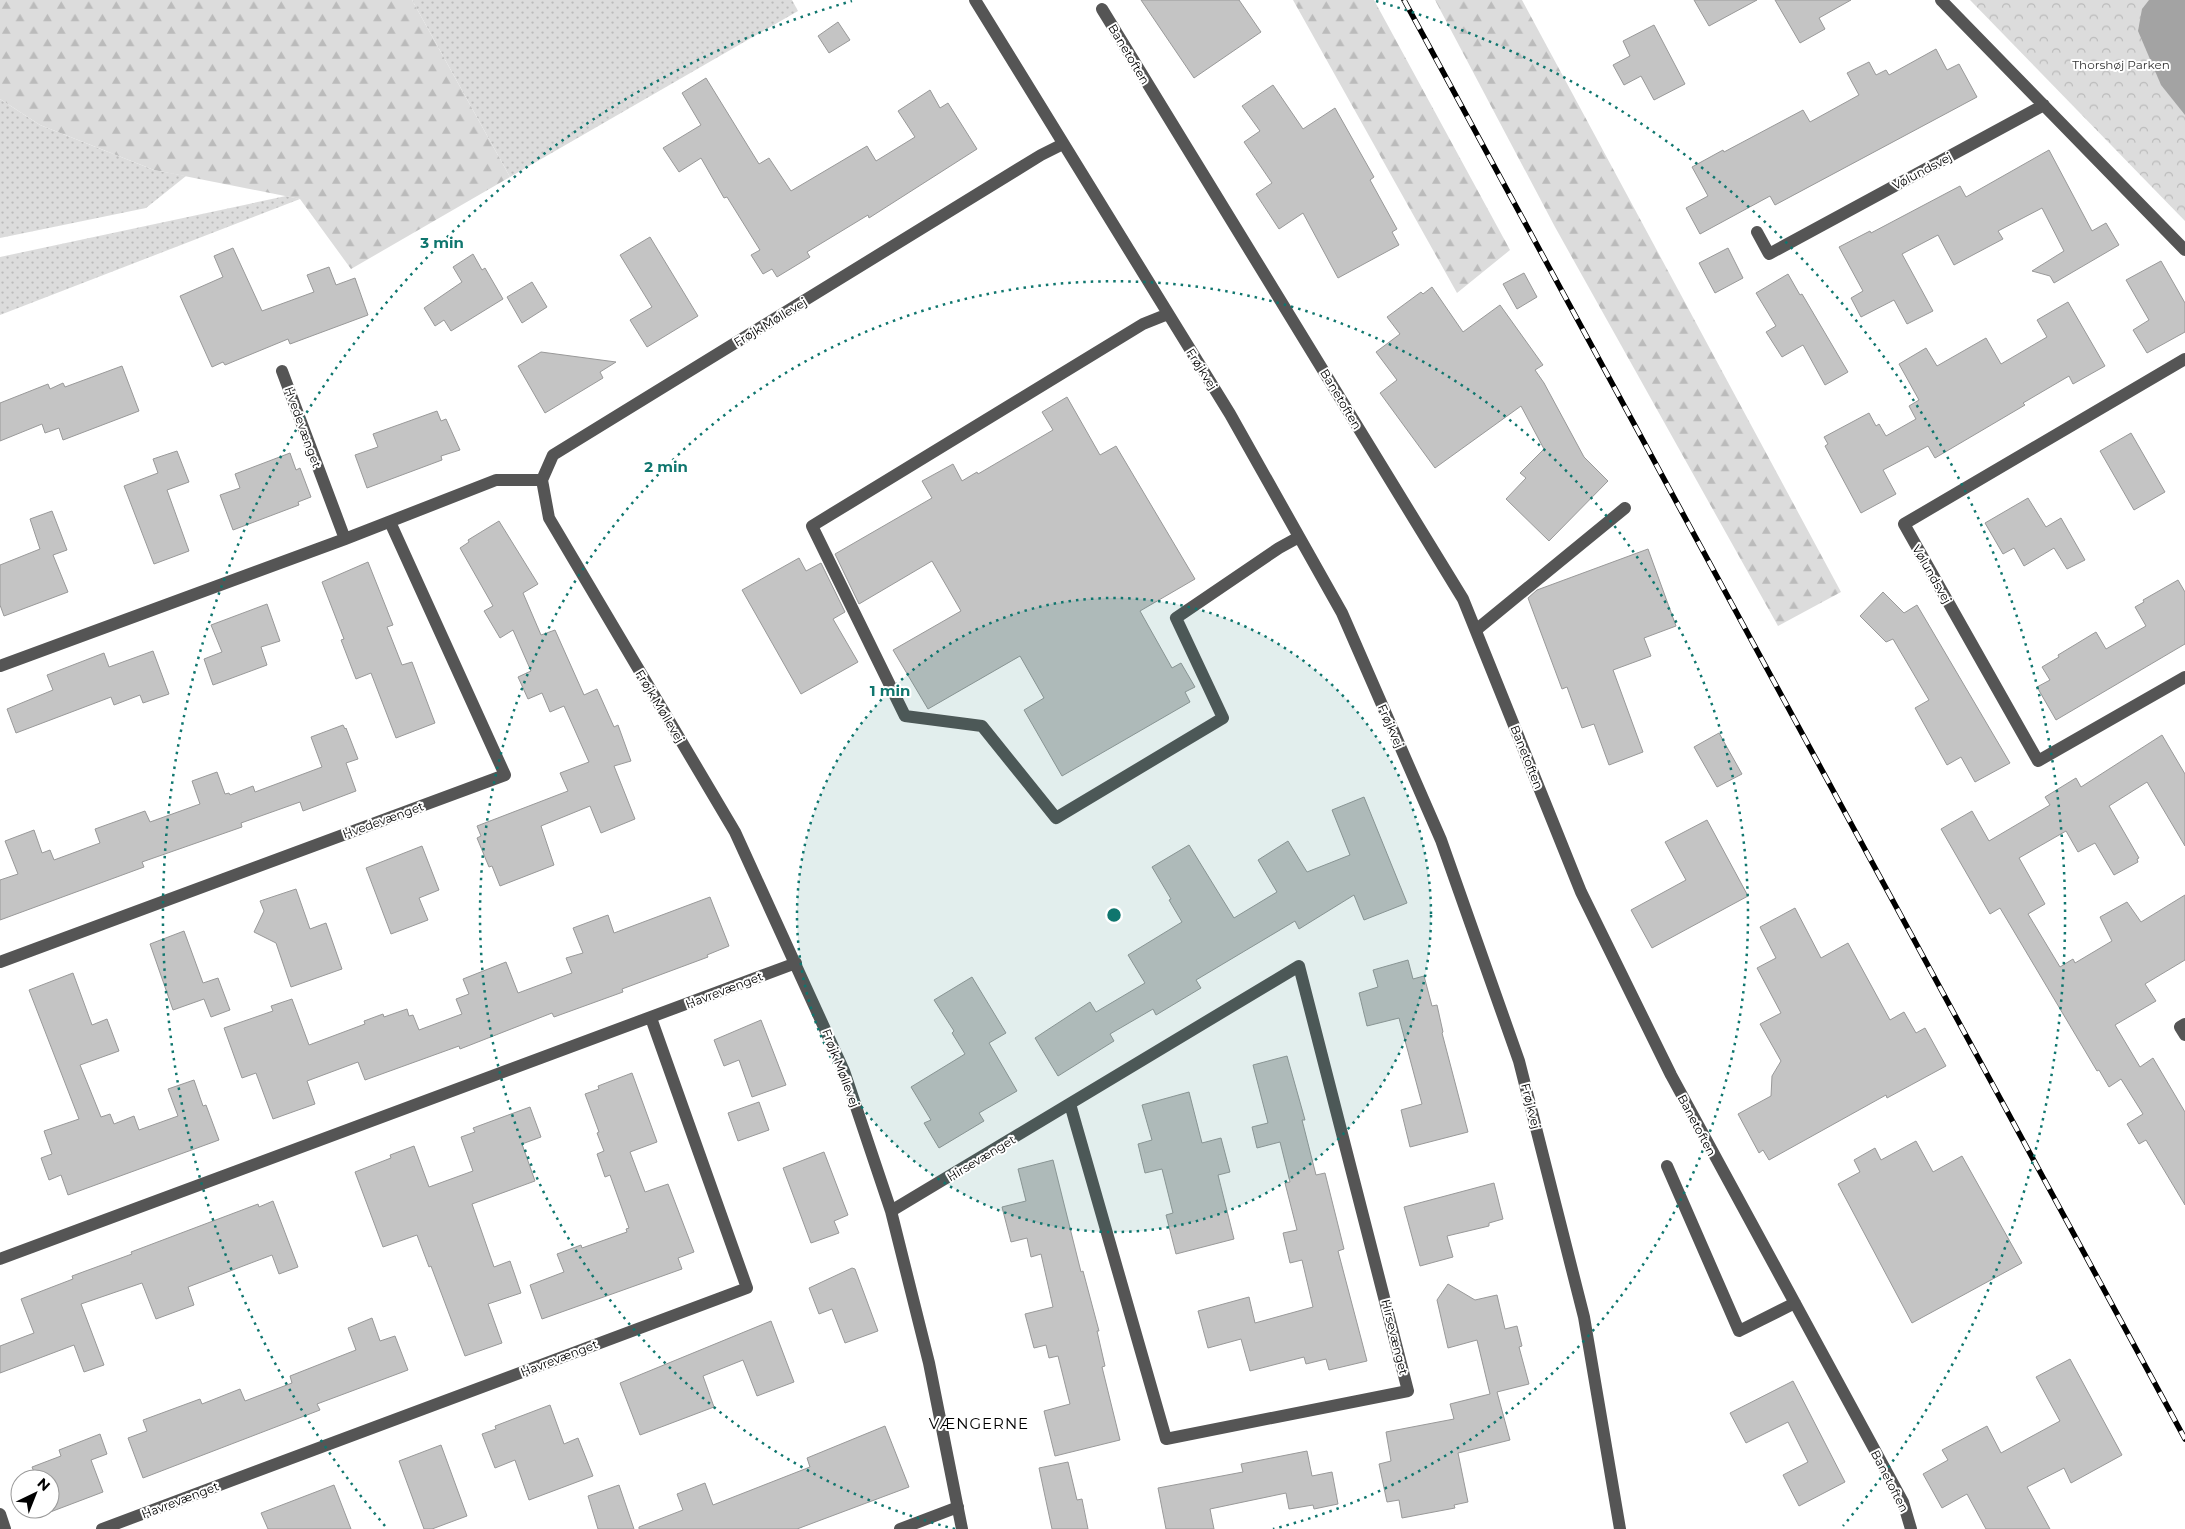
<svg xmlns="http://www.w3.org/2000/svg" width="2185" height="1529" font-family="Montserrat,sans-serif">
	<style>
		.grass { fill: url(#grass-dots) }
		.forest { fill: url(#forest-firs) }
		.park { fill: url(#park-crowns) }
		.water { fill: #a3a3a3 }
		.building { fill: #c4c4c4; stroke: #999 }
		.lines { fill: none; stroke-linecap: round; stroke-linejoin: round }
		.minor { stroke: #555; stroke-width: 12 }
		.rail-casing { stroke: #000; stroke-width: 5.5 }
		.rail { stroke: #fff; stroke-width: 4; stroke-dasharray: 11; stroke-linecap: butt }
		.ring { fill: none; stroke: #0f766e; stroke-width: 2.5; stroke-dasharray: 2.5 5 }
		.labels { text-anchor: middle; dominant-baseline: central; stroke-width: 4; stroke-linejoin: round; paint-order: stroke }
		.street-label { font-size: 12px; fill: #000; stroke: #fff }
		.park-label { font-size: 12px; fill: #333; stroke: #fff }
		.quarter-label { font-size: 15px; letter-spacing: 1px; fill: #000; stroke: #fff }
		.centre { fill: #0f766e; stroke: #fff; stroke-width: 2.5 }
		.ring-label { font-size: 15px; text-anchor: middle; font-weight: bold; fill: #0f766e; stroke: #fff; stroke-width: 4; stroke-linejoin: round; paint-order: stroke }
	</style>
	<defs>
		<pattern id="grass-dots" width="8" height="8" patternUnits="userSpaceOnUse" patternTransform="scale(1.25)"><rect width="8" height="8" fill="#dcdcdc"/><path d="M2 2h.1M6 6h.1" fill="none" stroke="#bbb" stroke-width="1.8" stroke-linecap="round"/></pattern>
		<pattern id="forest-firs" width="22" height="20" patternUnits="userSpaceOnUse" patternTransform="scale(1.25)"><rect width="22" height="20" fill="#dcdcdc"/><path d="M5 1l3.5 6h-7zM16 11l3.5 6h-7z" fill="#bbb"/></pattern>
		<pattern id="park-crowns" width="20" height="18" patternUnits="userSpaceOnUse" patternTransform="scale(1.25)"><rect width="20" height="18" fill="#dcdcdc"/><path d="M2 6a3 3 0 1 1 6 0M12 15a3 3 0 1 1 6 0" fill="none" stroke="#bbb"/></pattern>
	</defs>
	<rect width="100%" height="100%" fill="#fff"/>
	<path class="grass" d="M412 0H792L798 11 510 177Z
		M0 99 40 125 154 170 186 176 146 208 0 238Z
		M286 196 300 199 0 315V257Z"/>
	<path class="forest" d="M0 0H412L510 177 351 269 300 199 154 170 40 125 0 99Z
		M1293 0H1374L1510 250 1457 293Z
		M1435 0H1522L1841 592 1778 626 1555 227Z"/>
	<path class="park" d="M1970 0H2185V221Z"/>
	<path class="water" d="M2149 0H2185V115L2161 85 2138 31 2142 9Z"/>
	<path class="building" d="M1141 0H1239L1261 32 1194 78Z
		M1694 0H1757L1709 26Z
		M1775 0H1851L1819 18 1825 29 1800 43Z
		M838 22 850 40 829 53 818 36Z
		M1654 25 1685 84 1654 100 1641 76 1624 85 1613 65 1630 56 1623 41Z
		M1936 49 1947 70 1959 64 1977 97 1775 205 1770 196 1700 234 1686 208 1708 196 1692 167 1723 150 1724 152 1803 110 1810 122 1859 95 1847 73 1869 62 1876 75 1886 70 1889 75Z
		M706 78 759 164 769 158 791 191 867 146 876 161 915 137 898 111 930 90 940 108 948 103 977 149 869 218 868 215 807 252 810 257 777 277 772 269 763 274 751 255 760 250 727 197 724 198 701 158 679 172 663 148 701 125 682 93Z
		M1273 85 1303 129 1335 108 1374 177 1370 180 1397 229 1392 232 1399 245 1338 278 1303 213 1279 229 1256 194 1272 183 1244 142 1260 131 1242 106Z
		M2049 150 2092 231 2106 223 2119 245 2054 283 2050 276 2032 271 2064 251 2042 208 1998 231 2003 239 1954 265 1938 235 1902 254 1933 311 1907 324 1894 300 1861 317 1851 298 1863 291 1839 247 1870 231 1871 233 1960 186 1966 197Z
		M650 237 698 316 647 347 630 320 652 307 620 255Z
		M233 248 262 311 314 292 307 275 329 267 336 285 355 278 368 315 290 344 288 339 225 365 223 362 212 367 180 296 223 277 214 256Z
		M1728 248 1743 278 1715 293 1699 263Z
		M473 254 482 270 485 268 503 299 451 331 444 320 435 326 424 308 462 282 453 267Z
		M2161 261 2185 303V332L2147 353 2133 330 2149 320 2126 280Z
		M1524 273 1537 297 1517 309 1503 284Z
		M1788 274 1800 295 1802 294 1848 372 1825 385 1803 345 1782 357 1766 332 1776 326 1756 293Z
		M532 282 547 307 522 323 507 297Z
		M1432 287 1463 332 1500 305 1543 365 1535 370 1544 383 1584 457 1608 481 1549 541 1506 499 1526 478 1520 473 1544 449 1521 406 1435 468 1380 393 1397 380 1376 352 1400 334 1387 317 1421 292 1423 294Z
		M2068 302 2105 366 2073 384 2069 376 2023 403 2025 405 1935 458 1928 446 1883 470 1896 494 1861 513 1825 446 1828 444 1824 437 1869 413 1876 426 1879 424 1886 436 1916 419 1909 406 1919 400 1899 364 1926 348 1937 366 1986 338 2001 364 2047 337 2037 320Z
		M541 352 616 362 600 372 603 378 545 413 518 366Z
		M122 366 139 411 63 440 59 428 45 433 42 424 0 441V403L48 384 50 389 63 383 65 387Z
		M1067 397 1100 455 1116 446 1195 579 1140 611 1172 668 1181 663 1195 687 1185 692 1190 702 1062 776 1024 710 1044 698 1020 656 928 709 893 650 961 611 932 561 859 604 835 554 932 498 922 481 953 464 962 481 977 472 978 474 1053 430 1042 412Z
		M437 411 441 421 446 419 460 450 441 456 442 460 367 488 355 455 378 447 373 434Z
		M2131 433 2165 492 2134 510 2100 451Z
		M177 451 189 482 167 490 189 551 154 564 124 486 158 473 153 459Z
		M290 453 296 470 300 468 311 497 298 502 299 505 233 530 220 495 240 488 235 474Z
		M2028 498 2046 527 2061 518 2085 560 2067 569 2054 548 2024 566 2014 548 2003 554 1985 523Z
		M52 511 67 550 53 555 68 592 4 616 0 605V565L40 549 30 519Z
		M499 521 538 584 523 593 541 635 555 630 584 695 597 689 614 727 618 725 631 761 614 766 635 819 601 833 590 806 541 826 554 865 500 886 492 866 489 867 477 838 481 836 477 826 568 791 560 773 589 762 564 706 550 712 542 693 528 699 518 677 531 671 513 630 500 638 484 611 493 606 460 548 469 542 468 540Z
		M1648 549 1676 626 1644 638 1651 656 1613 670 1643 752 1609 765 1594 724 1582 728 1567 687 1562 689 1528 598 1537 590Z
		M799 558 806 571 821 563 845 612 833 619 858 662 801 694 742 590Z
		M368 562 393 625 387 627 402 665 412 662 435 723 396 738 371 673 356 679 341 640 344 639 322 582Z
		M2178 580 2185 592V644L2056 720 2037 687 2050 680 2042 667 2059 657 2058 655 2096 632 2106 649 2146 626 2135 607 2144 602 2143 600Z
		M1883 592 1904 613 1917 605 2010 763 1975 782 1961 757 1947 765 1915 708 1929 700 1893 639 1886 642 1860 616Z
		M267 604 280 641 261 647 267 665 213 685 204 659 222 652 211 625Z
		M153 651 169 694 143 703 140 695 114 705 111 697 16 733 7 709 53 690 47 675 104 653 109 667Z
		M343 725 345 729 346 728 358 759 346 763 356 791 303 811 300 802 241 823 242 827 142 862 144 867 0 920V880L18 874 5 841 34 830 42 853 50 850 54 860 100 843 95 829 145 811 150 822 200 804 192 781 217 772 225 794 229 793 230 795 253 786 255 792 322 767 311 737Z
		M1719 733 1742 774 1717 787 1694 747Z
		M2162 735 2185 774V846L2147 782 2109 806 2139 858 2137 859 2138 862 2114 875 2095 843 2078 852 2066 831 2019 858 2045 904 2028 914 2060 967 2073 959 2075 963 2112 941 2100 917 2127 902 2141 922 2185 895V960L2145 984 2156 1001 2115 1025 2140 1067 2153 1058 2185 1112V1205L2146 1140 2139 1144 2127 1124 2143 1114 2121 1079 2109 1087 2099 1070 2097 1071 2000 908 1990 914 1941 829 1972 811 1989 841 2050 805 2045 797 2076 778 2081 787Z
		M1364 797 1407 903 1364 920 1354 895 1299 929 1295 921 1196 980 1201 988 1156 1015 1153 1009 1110 1034 1114 1041 1058 1076 1035 1038 1090 1002 1096 1012 1145 983 1128 955 1182 922 1169 900 1171 899 1152 867 1189 845 1234 918 1277 892 1258 860 1288 841 1307 872 1350 855 1332 810Z
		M1707 820 1748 896 1652 948 1631 910 1686 880 1665 842Z
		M422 846 439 890 419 898 428 920 391 934 366 868Z
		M296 889 310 929 326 923 342 969 291 987 276 943 254 932 264 911 260 901Z
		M710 897 729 946 707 955 708 957 622 989 623 992 554 1017 552 1013 460 1049 459 1046 365 1080 358 1062 307 1081 315 1104 273 1119 256 1073 242 1078 224 1028 273 1011 271 1006 292 999 309 1045 365 1024 364 1021 383 1014 384 1017 407 1009 409 1016 413 1015 419 1030 462 1014 456 999 469 994 463 979 506 962 518 993 572 973 566 958 583 953 573 928 608 915 614 933Z
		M1795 908 1821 958 1848 943 1890 1020 1904 1012 1916 1033 1925 1028 1946 1066 1887 1098 1886 1095 1769 1160 1763 1150 1759 1153 1738 1114 1771 1096 1772 1076 1781 1061 1760 1024 1781 1013 1757 968 1776 958 1760 927Z
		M184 931 203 983 218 978 230 1010 211 1017 204 999 173 1010 150 944Z
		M1408 960 1413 979 1424 976 1432 1006 1437 1005 1443 1032 1442 1033 1468 1132 1410 1147 1401 1110 1422 1104 1399 1018 1367 1026 1359 993 1378 987 1373 970Z
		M73 973 92 1025 107 1019 119 1051 80 1065 101 1117 110 1114 114 1124 134 1116 139 1130 178 1116 168 1089 194 1080 203 1106 206 1105 219 1140 68 1195 61 1175 49 1180 41 1158 52 1154 44 1131 79 1119 29 990Z
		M972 977 1006 1033 989 1043 1017 1091 979 1113 984 1121 939 1148 924 1123 931 1120 911 1087 965 1054 952 1033 954 1031 934 1000Z
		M761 1020 786 1085 752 1097 739 1060 724 1066 714 1040Z
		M1287 1056 1305 1120H1302L1316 1175 1325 1173 1344 1249 1338 1251 1367 1361 1329 1370 1326 1359 1306 1364 1304 1357 1250 1371 1241 1339 1208 1348 1198 1311 1249 1297 1255 1323 1313 1307 1302 1260 1290 1263 1283 1233 1297 1230 1285 1183 1290 1182 1280 1142 1257 1148 1252 1127 1268 1123 1253 1065Z
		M632 1073 657 1142 630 1152 645 1192 668 1184 694 1252 678 1258 682 1269 542 1319 530 1285 564 1272 557 1254 581 1245 582 1248 627 1232 626 1229 629 1228 610 1175 605 1177 597 1154 604 1151 597 1133 599 1132 585 1094 599 1089 598 1086Z
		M1189 1092 1202 1143 1221 1138 1230 1172 1218 1175 1234 1239 1176 1254 1166 1215 1173 1213 1162 1169 1145 1173 1138 1144 1152 1140 1142 1105Z
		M759 1102 769 1130 738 1141 728 1113Z
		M530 1107 541 1137 522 1144 535 1181 472 1204 494 1267 510 1261 521 1293 488 1304 502 1343 465 1356 431 1266 429 1267 417 1235 383 1247 355 1172 391 1158 390 1155 414 1146 429 1187 473 1171 461 1137 475 1132 473 1128Z
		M1916 1141 1933 1172 1962 1156 2022 1263 1912 1323 1838 1184 1860 1172 1854 1160 1875 1148 1881 1160Z
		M824 1152 848 1215 834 1221 839 1233 811 1243 783 1168Z
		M1053 1160 1081 1272 1083 1271 1099 1331H1097L1105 1366 1102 1367 1120 1440 1055 1456 1044 1411 1070 1404 1058 1356 1049 1358 1046 1345 1034 1348 1025 1314 1053 1307 1041 1254 1031 1257 1027 1238 1011 1242 1002 1207 1026 1201 1018 1169Z
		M1494 1183 1503 1219 1489 1223V1226L1447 1236 1453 1257 1420 1266 1404 1207Z
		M273 1201 298 1267 279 1274 272 1255 188 1287 194 1305 156 1319 142 1283 81 1304 104 1365 84 1372 74 1345 0 1373V1346L34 1333 21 1299 73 1279 72 1276 132 1254 131 1252 258 1204 259 1207Z
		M852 1268 855 1269 878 1331 845 1343 832 1309 819 1314 809 1288Z
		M1448 1284 1475 1300 1497 1295 1505 1329 1517 1326 1522 1346 1519 1347 1529 1384 1497 1392 1510 1440 1458 1453 1468 1502 1454 1505 1455 1508 1402 1518 1399 1500 1387 1502 1379 1464 1391 1461 1386 1432 1454 1419 1450 1404 1490 1394 1477 1340 1448 1348 1437 1300Z
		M372 1318 380 1341 395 1336 408 1370 317 1404 320 1410 143 1478 128 1438 147 1431 143 1420 200 1399 202 1404 240 1389 245 1401 292 1383 290 1376 356 1350 348 1328Z
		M771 1321 794 1382 757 1396 743 1360 703 1376 714 1407 640 1435 620 1383Z
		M2070 1359 2122 1455 2071 1483 2064 1468 2027 1487 2050 1529H1986L1967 1494 1942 1508 1923 1474 1948 1460 1942 1450 1987 1426 2001 1453 2060 1421 2036 1377Z
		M1793 1381 1845 1482 1799 1506 1783 1475 1808 1462 1788 1422 1746 1443 1730 1413Z
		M550 1405 564 1444 578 1438 593 1476 529 1500 515 1460 495 1468 482 1434 496 1429 495 1426Z
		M885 1426 909 1487 797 1529H639V1527L683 1510 677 1494 705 1483 713 1505 810 1467 807 1458Z
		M100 1434 107 1454 91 1460 103 1492 45 1514 43 1509H50V1479H32L36 1477 32 1467 61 1456 59 1450Z
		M441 1445 467 1516 432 1529H424L399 1461Z
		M1307 1451 1312 1476 1332 1472 1338 1504 1314 1509 1313 1505 1289 1509 1286 1493 1210 1509 1214 1529H1166L1158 1488 1243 1472 1241 1464Z
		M1068 1462 1077 1500 1082 1499 1088 1529H1052L1039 1468Z
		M334 1485 351 1529H268L261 1513Z
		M619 1485 634 1529H598L588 1496Z"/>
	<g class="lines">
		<path class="minor" d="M975 0 1230 414 1342 613 1441 840 1519 1061 1584 1317 1620 1529
			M1941 0 2185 250
			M1102 9 1463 599 1581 892 1671 1075 1903 1502 1911 1529
			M1757 232 1769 254 2044 105
			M1168 314 1143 324 812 526 905 716 982 726 1056 818 1223 718 1176 618 1279 548 1299 537
			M2185 359 1904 524 2038 761 2185 677
			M282 371 345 539
			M1476 630 1625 508
			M0 666 345 539 496 480H542
			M0 962 505 775 390 522
			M2185 1024 2180 1027 2185 1035
			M1667 1166 1739 1331 1795 1303
			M891 1211 1299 966 1408 1391 1166 1439 1070 1104
			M0 1259 796 963
			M0 1514 5 1529
			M102 1529 747 1288 651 1018
			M900 1529 958 1507
			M962 1529 929 1363 891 1211 844 1071 735 832 549 518 542 480 553 455 1041 155 1063 144"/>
		<g class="rail-casing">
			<path id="rail" d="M1404 0 2185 1439"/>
		</g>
		<use href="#rail" class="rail"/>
	</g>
	<circle cx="1114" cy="915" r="317" fill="#0f766e" fill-opacity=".12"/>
	<g class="ring">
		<circle cx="1114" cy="915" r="317"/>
		<path d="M955 1529A634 634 0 1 1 1273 1529"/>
		<path d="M385 1526A951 951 0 0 1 852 1M1376 1A951 951 0 0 1 1843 1526"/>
	</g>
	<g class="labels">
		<g class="street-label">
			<text transform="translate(1129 54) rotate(59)">Banetoften</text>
			<text transform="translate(1922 171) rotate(-28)">Vølundsvej</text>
			<text transform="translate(770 322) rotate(-31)">Frøjk Møllevej</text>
			<text transform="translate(1202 369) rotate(58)">Frøjkvej</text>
			<text transform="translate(1341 399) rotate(59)">Banetoften</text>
			<text transform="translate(303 427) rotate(70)">Hvedevænget</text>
			<text transform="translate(1932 574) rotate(60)">Vølundsvej</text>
			<text transform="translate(660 706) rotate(59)">Frøjk Møllevej</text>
			<text transform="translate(1391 726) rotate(66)">Frøjkvej</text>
			<text transform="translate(1527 757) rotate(68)">Banetoften</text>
			<text transform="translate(383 820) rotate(-20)">Hvedevænget</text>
			<text transform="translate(724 990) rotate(-21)">Havrevænget</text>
			<text transform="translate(841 1068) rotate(69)">Frøjk Møllevej</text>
			<text transform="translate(1531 1106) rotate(76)">Frøjkvej</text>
			<text transform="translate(1697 1125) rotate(62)">Banetoften</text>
			<text transform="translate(981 1158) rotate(-31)">Hirsevænget</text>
			<text transform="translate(1395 1337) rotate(76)">Hirsevænget</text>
			<text transform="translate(559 1358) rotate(-21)">Havrevænget</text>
			<text transform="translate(1890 1481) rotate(63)">Banetoften</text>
			<text transform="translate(180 1500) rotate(-21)">Havrevænget</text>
		</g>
		<g class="park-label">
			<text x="2121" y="64">Thorshøj Parken</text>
		</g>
		<g class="quarter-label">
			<text x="979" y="1423">VÆNGERNE</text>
		</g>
	</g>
	<circle cx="1114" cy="915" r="8" class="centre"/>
	<g class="ring-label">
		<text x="442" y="248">3 min</text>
		<text x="666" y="472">2 min</text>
		<text x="890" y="696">1 min</text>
	</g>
	<g transform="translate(35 1494) rotate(43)"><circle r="24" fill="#ffffff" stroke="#999999"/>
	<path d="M0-4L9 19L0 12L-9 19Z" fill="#000000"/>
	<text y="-8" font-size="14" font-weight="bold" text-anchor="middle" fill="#000000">N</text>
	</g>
</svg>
